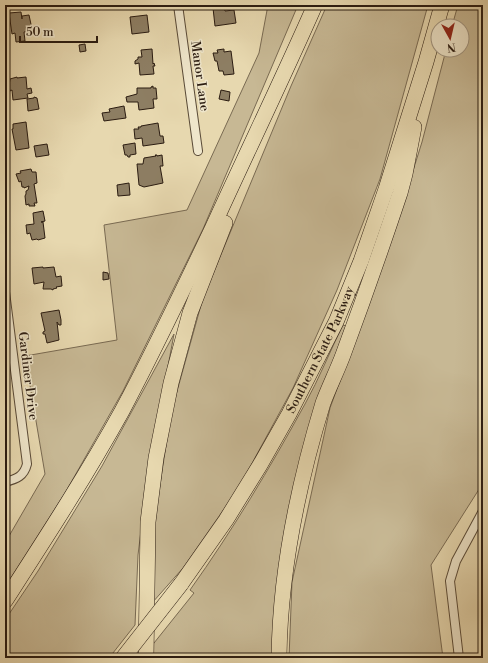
<svg xmlns="http://www.w3.org/2000/svg" width="488" height="663" font-family="'Libre Bodoni',serif">
	<style>
		.green { fill: #c7b894; stroke: #796a52 }
		.building { fill: #8d7e63; stroke: #2b1c11 }
		.lines { fill: none; stroke-linecap: round; stroke-linejoin: round }
		.street-casing { stroke: #5a4b38; stroke-width: 10 }
		.highway-casing { stroke: #2b1c11; stroke-width: 16 }
		.street { stroke: #efe6cb; stroke-width: 8 }
		.highway { stroke: #e7d8af; stroke-width: 15 }
		.highway-bridge-casing { stroke: #2b1c11; stroke-width: 16; stroke-linecap: butt }
		.highway-bridge { stroke: #e7d8af; stroke-width: 15 }
		.labels { text-anchor: middle; dominant-baseline: central; stroke-width: 3; stroke-linejoin: round; paint-order: stroke }
		.street-label { font-size: 13px; fill: #2b1c11; stroke: #efe6cb }
	</style>
	<rect width="100%" height="100%" fill="#e7d8af"/>
	<filter id="stains"><feTurbulence type="fractalNoise" baseFrequency=".005" numOctaves="4"/><feColorMatrix values="0 0 0 0 .2 0 0 0 0 .09 0 0 0 0 .02 0 0 0 .5 -.17"/></filter>
	<radialGradient id="worn" r=".72"><stop offset=".6" stop-color="#630" stop-opacity="0"/><stop offset="1" stop-color="#630" stop-opacity=".3"/></radialGradient>
	<path class="green" d="M268 5H298L203 229 123 391 65 493 5 587V543L45 474 25 356 117 340 104 225 187 210 259 53Z
		M327 5H428L380 179 337 290 293 388 238 489 183 568 152 603V570L156 511 171 413 203 298 291 86Z
		M458 5H483V483L431 565 443 658H289L292 582 330 408 391 241 422 142 446 50H462V26H452Z
		M343 325 346 326 324 386 274 658H151L150 648 194 593 190 590C232 531 270 468 305 404 319 379 330 351 343 325Z
		M174 334 148 473 138 555 135 625 109 658H5V620L38 571 102 466Z"/>
	<path class="building" d="M210 5H224L225 11 234 10 236 23 215 26 213 8H211Z
		M21 12 22 19V16L29 15 32 29H31V31L24 32 25 41 16 42 15 33 12 34 9 13Z
		M147 15 149 32 132 34 130 17Z
		M85 44 86 51 80 52 79 45Z
		M152 49 153 64 154 63 155 66H153L154 74 140 75 139 63 135 64V61L138 59V57H142L141 50Z
		M224 49V52L231 51 234 74 224 75 223 71H219L217 61H215L213 53H218L217 50Z
		M17 77V78L26 77 27 89 31 88 32 93 27 94 28 98 13 100 12 90 10 91 9 86 10 79Z
		M153 86V88H156L157 99H153L154 108 139 110 138 102H127L126 97 137 94V88H151V87Z
		M221 90 230 92 229 101 219 99Z
		M34 97 37 98 39 109 28 111 27 99 34 98Z
		M124 106 126 118 104 121 102 113 110 112 109 109Z
		M26 122 29 148 16 150 12 129H13V124Z
		M158 123 160 136H163L164 143 143 146 142 138 135 139 134 129H139L138 127H141V126Z
		M135 143 136 154 130 155V157H128L127 155H125L123 145Z
		M47 144 49 155 36 157 34 146Z
		M155 155H157V156L162 155 163 166H160L163 183 144 187 139 185 137 164H143L144 158 156 156Z
		M31 169 32 172H36L37 183 34 184 37 203H34L35 206H29V204L26 205 25 196 26 194V191L28 190 29 186 24 188V187H22L21 181 19 182 16 174 21 173 20 171Z
		M129 183 130 195 118 196 117 185Z
		M43 211 45 221 41 222H43L45 238 38 240 37 239 32 240 30 233 27 234 26 225 34 224 33 213Z
		M43 267V268L54 267 56 277 61 276 62 286 56 287 57 288 53 289V290L51 289H43L44 282 34 284 32 268Z
		M103 272 108 273 109 279 103 280Z
		M59 310 61 320V325H59L57 322 59 340 47 343 45 334H43V332L45 331 41 313Z"/>
	<g class="lines">
		<g class="street-casing">
			<path id="street" d="M178 5 198 151
				M5 292 27 464C24 476 17 479 5 482
				M459 658 450 581 456 561 483 511"/>
		</g>
		<g class="highway-casing">
			<g id="highway">
				<path id="s1" d="M181 584 226 520 260 465 289 414 336 322 361 261 386 189 426 62 442 5"/>
				<path d="M5 601C45 539 86 476 122 411 154 351 183 290 212 229 246 154 282 80 315 5"/>
				<path d="M146 658 148 522 156 458 171 383 190 313 225 223"/>
				<path d="M279 658C280 572 298 485 323 403 329 387 337 371 343 355 363 301 382 247 400 193L405 174 414 127"/>
			</g>
		</g>
		<use href="#street" class="street"/>
		<use href="#highway" class="highway"/>
		<g class="highway-bridge-casing">
			<path id="highway-bridge" d="M123 658 181 584"/>
		</g>
		<use href="#highway-bridge" class="highway-bridge"/>
	</g>
	<g class="labels">
		<g class="street-label">
			<text transform="translate(200 76) rotate(82)">Manor Lane</text>
			<text stroke="none"><textPath href="#s1" startOffset="273">Southern State Parkway</textPath></text>
			<text transform="translate(28 376) rotate(83)">Gardiner Drive</text>
		</g>
	</g>
	<rect width="488" height="663" fill="none" stroke="#e7d8af" stroke-width="20"/>
	<rect x="6" y="6" width="476" height="651" fill="none" stroke="#2b1c11" stroke-width="2"/>
	<rect x="10" y="10" width="468" height="643" fill="none" stroke="#2b1c11"/>
	<g transform="translate(450 38) rotate(172)"><circle r="19" fill="#efe6cb" stroke="#a19581"/>
	<path d="M0-3L7 15L0 10L-7 15Z" fill="#8f2418"/>
	<text y="-6" font-size="11" font-weight="bold" text-anchor="middle" fill="#2b1c11">N</text>
	</g>
	<path d="M20 36v6h77v-6" fill="none" stroke="#2b1c11" stroke-width="2"/>
	<text x="26" y="36" font-size="12" fill="#2b1c11" stroke="#efe6cb" stroke-width="3" paint-order="stroke">50 m</text>
	<rect width="100%" height="100%" filter="url(#stains)"/>
	<rect width="100%" height="100%" fill="url(#worn)"/>
</svg>
